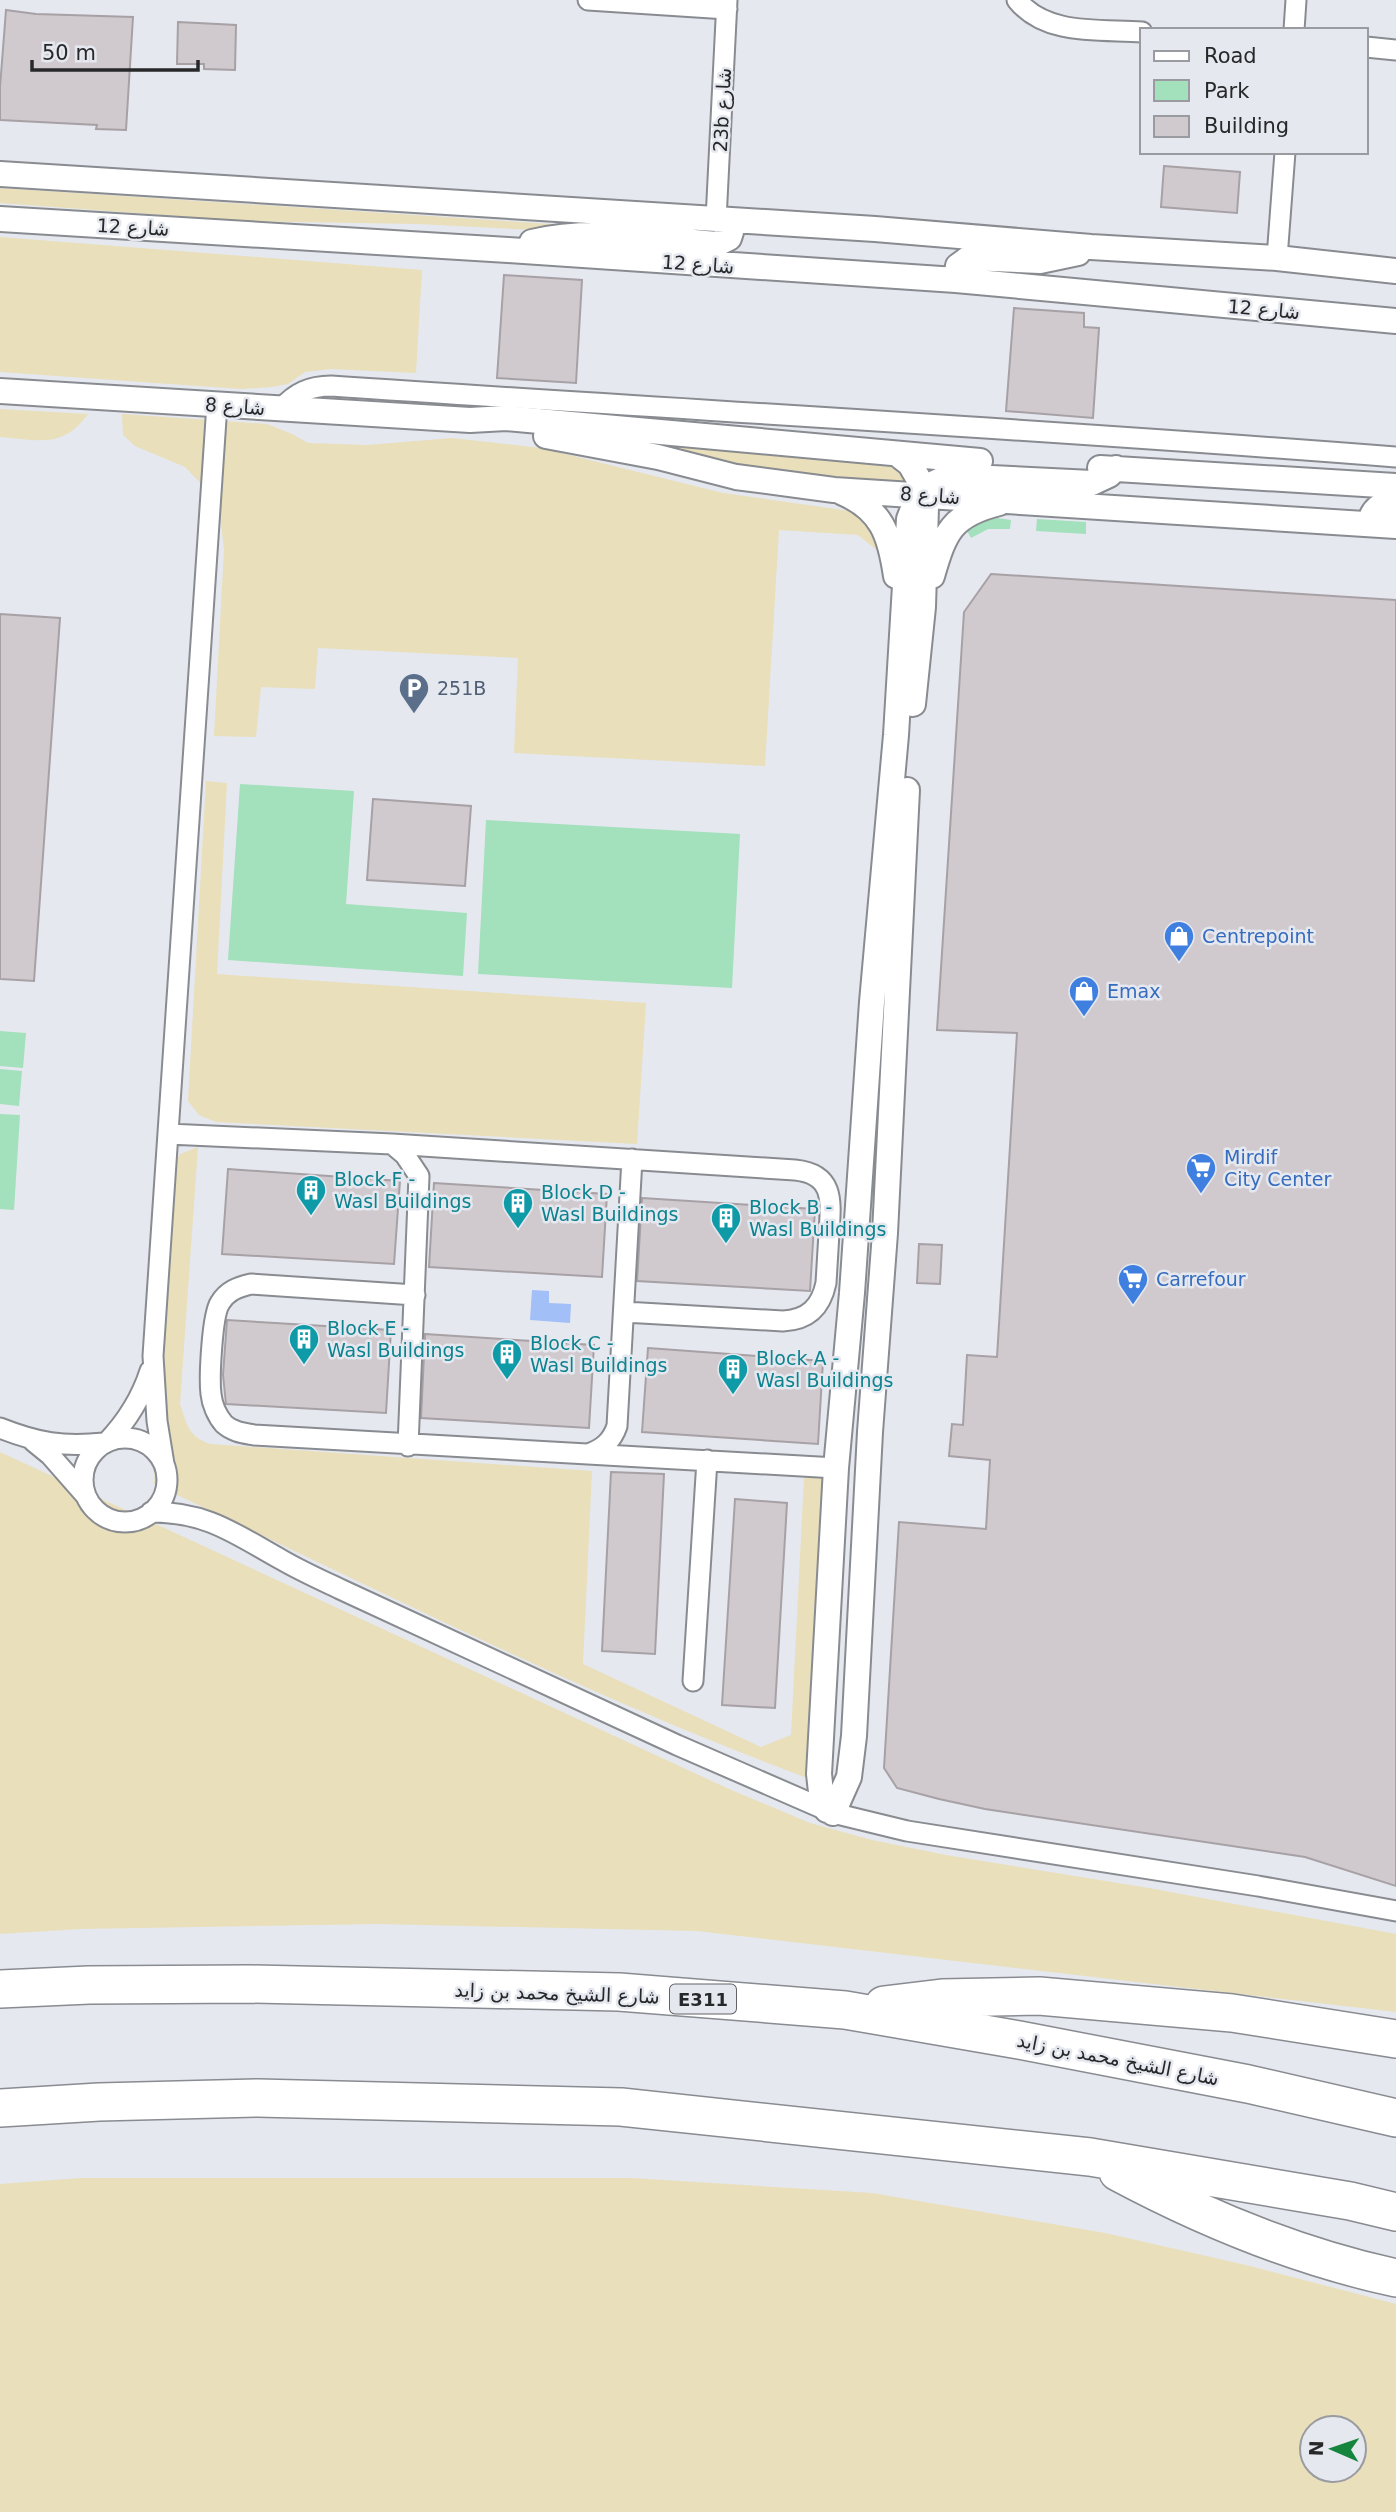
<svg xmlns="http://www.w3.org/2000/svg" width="1396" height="2512" font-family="'DejaVu Sans',Vazirmatn,sans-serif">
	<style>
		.green { fill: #a3e0bc }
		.sand { fill: #e9dfba; fill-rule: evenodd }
		.water { fill: #a3bff7 }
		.building { fill: #d0cacf; stroke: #a7a1a6; stroke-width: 2 }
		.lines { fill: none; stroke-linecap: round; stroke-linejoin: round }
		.minor-casing { stroke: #888b90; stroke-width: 23 }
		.tertiary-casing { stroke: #888b90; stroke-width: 28 }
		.motorway-casing { stroke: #888b90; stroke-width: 40 }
		.minor { stroke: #fff; stroke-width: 19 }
		.tertiary { stroke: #fff; stroke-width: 24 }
		.motorway { stroke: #fff; stroke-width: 37 }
		.labels { text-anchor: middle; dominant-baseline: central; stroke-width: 5; stroke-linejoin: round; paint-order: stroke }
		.shield { fill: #e5e8ef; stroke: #606265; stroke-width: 2 }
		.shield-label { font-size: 18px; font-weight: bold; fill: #27282a }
		.street-label { font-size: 19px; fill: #27282a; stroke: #e5e8ef }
		.service-label { font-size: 19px; fill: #4e5e75; stroke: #e5e8ef; text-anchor: start }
		.shop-label { font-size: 19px; fill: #366cbe; stroke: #e5e8ef; text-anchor: start }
		.culture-label { font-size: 19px; fill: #0d838f; stroke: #e5e8ef; text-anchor: start }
	</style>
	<rect width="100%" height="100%" fill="#e5e8ef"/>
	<path class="green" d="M997 518 1011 520 1010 529H988L971 538 966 529 978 522Z
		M1037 519 1086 522V534L1036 531Z
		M240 784 354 791 346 904 467 913 463 976 228 960Z
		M486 820 740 834 732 988 478 974Z
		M0 1031 26 1033 23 1068 0 1066Z
		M0 1069 22 1071 19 1106 0 1104Z
		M0 1114 20 1115 14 1210 0 1209Z"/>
	<path class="sand" d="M0 188 704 234V239L418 224 244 221 0 203Z
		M0 237 422 270 416 373 331 369 305 372 288 384 271 387 241 389 0 372Z
		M0 409 88 414C63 449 38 440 0 437Z
		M122 414 267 424 292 434 308 443 367 445 452 438 541 448 723 493 857 512 871 525 879 552 858 535 779 530 765 766 514 753 518 658 318 648 315 689 261 687 256 737 214 736 224 550 220 515 207 490 185 467 135 446 123 435Z
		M590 434 878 460C890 465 900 468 904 482L752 470Z
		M206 781 227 783 217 974 646 1003 637 1144 216 1122 199 1115 188 1101Z
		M198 1147 180 1404C187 1425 188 1436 210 1444L592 1471 583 1664 761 1747 791 1735 804 1478 833 1477 810 1779C585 1696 371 1586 154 1484L172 1167 180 1154Z
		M0 1452 729 1789 810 1823 872 1840 946 1855 1149 1888 1396 1934V2012L697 1931 378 1924 80 1929 0 1934Z
		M81 2178H632L872 2193 1105 2233 1246 2265 1396 2304V2512H0V2184ZM1312 2428H1354V2470H1312Z"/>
	<path class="water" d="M532 1290 549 1291V1303L571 1304 570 1323 530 1320Z"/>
	<path class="building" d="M6 10 36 14 133 17 126 130 96 129 97 125 0 120V87Z
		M178 22 236 25 235 70 204 69V64H177Z
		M1164 166 1240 172 1237 213 1161 207Z
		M504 275 582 280 576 383 497 378Z
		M1014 308 1084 313V327L1099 328 1093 418 1006 411Z
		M991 574 1396 600V1886L1305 1857 985 1809 939 1799 897 1788 884 1768 899 1522 986 1529 990 1460 949 1456 952 1424 963 1425 967 1355 997 1357 1017 1033 937 1030 964 612Z
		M0 614 60 618 34 981 0 979Z
		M373 799 471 806 465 886 367 880Z
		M228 1169 400 1181 394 1264 222 1254Z
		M434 1183 607 1194 602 1277 429 1267Z
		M642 1198 815 1209 810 1291 637 1281Z
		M919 1244 942 1245 940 1284 917 1283Z
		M227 1320 391 1330 386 1413 226 1404 223 1375Z
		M425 1334 594 1345 589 1428 421 1418Z
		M648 1348 823 1361 818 1444 642 1432Z
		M611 1472 664 1474 655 1654 602 1651Z
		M735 1499 787 1503 775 1708 722 1705Z"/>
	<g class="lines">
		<g class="minor-casing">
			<path id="minor" d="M588 0 727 9
				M1017 0C1046 36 1100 29 1142 32
				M1294 30 1296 0
				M1366 47 1396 50
				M716 220 727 0
				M1277 258 1285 152
				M281 409C295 393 310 386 331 386 686 410 1041 429 1396 457
				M168 1134 392 1144 795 1170C835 1174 831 1202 829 1233 828 1250 827 1266 826 1283 821 1307 808 1320 783 1321L624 1312
				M392 1144 405 1155 419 1176 408 1446
				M415 1295 251 1284C238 1287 227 1291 220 1303 212 1315 209 1378 211 1394 212 1404 217 1416 224 1424 233 1432 243 1433 254 1435L836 1468
				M0 1428C38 1443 62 1447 104 1443
				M83 1480a42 42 0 1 1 84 0a42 42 0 1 1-84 0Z
				M34 1442 50 1455 86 1496
				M107 1442C127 1421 141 1399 150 1371
				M588 1454C603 1449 612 1441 617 1426L632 1159
				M164 1464 157 1421 153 1356 217 404
				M151 1512C208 1512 235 1534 282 1560 301 1571 321 1580 340 1589L677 1745 833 1813 907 1831 1258 1886 1396 1911
				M693 1681 707 1460"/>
		</g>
		<g class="tertiary-casing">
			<path id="tertiary" d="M0 174 875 229 1091 247 1277 258 1396 271
				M0 219 508 250 956 280 1396 321
				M532 242C592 227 656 239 717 244L729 238 731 232 726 220
				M956 280 958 266 969 258 1040 261 1078 253
				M0 391 470 420 506 418 980 461
				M546 436 658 457 736 477 834 490 1396 526
				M897 454 910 464 918 478 926 507 923 607 913 704
				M1100 468 1396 486
				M841 492C882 509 890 535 896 576
				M1369 524C1372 510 1381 502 1396 502
				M932 576C945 532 951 515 999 503
				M827 1810 821 1792 819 1774 836 1468 852 1293 872 1002 896 735 909 519 916 501 934 483 949 476 1092 483 1109 475 1116 468
				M833 1813 849 1777 854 1736 870 1432 885 1233 907 790"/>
		</g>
		<g class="motorway-casing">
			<path id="motorway" d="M0 1989 89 1985 249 1984 619 1992 845 2010 1019 2040 1248 2084 1396 2118
				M884 2005 942 1998 1039 1996 1232 2013 1396 2039
				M0 2108 99 2102 258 2098 621 2107 1090 2157 1350 2201 1396 2212
				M1118 2172C1206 2219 1299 2257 1396 2278"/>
		</g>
		<use href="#minor" class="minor"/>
		<use href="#tertiary" class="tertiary"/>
		<use href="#motorway" class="motorway"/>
	</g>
	<defs>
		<g id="parking-pin" transform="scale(1.575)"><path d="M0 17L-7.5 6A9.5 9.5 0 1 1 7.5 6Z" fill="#5c6f8a" stroke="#e5e8ef"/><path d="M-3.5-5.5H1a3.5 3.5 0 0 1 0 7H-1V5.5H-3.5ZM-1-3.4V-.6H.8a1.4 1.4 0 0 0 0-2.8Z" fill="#fff"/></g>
		<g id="shop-pin" transform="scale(1.575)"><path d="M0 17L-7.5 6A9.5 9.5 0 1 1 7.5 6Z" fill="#3f7fe0" stroke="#e5e8ef"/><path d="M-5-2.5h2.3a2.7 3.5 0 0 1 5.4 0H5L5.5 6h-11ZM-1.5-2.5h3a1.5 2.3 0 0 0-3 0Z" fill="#fff"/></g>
		<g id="supermarket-pin" transform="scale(1.575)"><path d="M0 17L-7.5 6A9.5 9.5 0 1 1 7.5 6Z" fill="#3f7fe0" stroke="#e5e8ef"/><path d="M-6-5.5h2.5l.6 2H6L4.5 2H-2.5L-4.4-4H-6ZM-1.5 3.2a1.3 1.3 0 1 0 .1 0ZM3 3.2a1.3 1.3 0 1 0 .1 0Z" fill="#fff"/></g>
		<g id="building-pin" transform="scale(1.575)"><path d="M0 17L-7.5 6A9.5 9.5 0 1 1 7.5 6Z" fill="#0f9aa8" stroke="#e5e8ef"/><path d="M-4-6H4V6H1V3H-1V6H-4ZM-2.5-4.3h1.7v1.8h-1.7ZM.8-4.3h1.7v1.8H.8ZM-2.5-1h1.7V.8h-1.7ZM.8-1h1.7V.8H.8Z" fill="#fff"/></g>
	</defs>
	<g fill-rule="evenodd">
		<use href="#parking-pin" x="414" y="688"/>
		<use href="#shop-pin" x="1179" y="936"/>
		<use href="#shop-pin" x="1084" y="991"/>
		<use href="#supermarket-pin" x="1201" y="1168"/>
		<use href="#building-pin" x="311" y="1190"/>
		<use href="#building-pin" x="518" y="1203"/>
		<use href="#building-pin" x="726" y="1218"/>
		<use href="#supermarket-pin" x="1133" y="1279"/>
		<use href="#building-pin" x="304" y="1339"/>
		<use href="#building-pin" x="507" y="1354"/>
		<use href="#building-pin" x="733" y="1369"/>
	</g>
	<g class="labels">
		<rect class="shield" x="670" y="1984.5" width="66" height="29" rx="5"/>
		<g class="shield-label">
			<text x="703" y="1999">E311</text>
		</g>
		<g class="street-label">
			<text transform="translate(722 110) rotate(-87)">23b شارع</text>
			<text transform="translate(133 227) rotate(3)">شارع 12</text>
			<text transform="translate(698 264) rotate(4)">شارع 12</text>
			<text transform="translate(1264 309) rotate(5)">شارع 12</text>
			<text transform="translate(235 406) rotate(4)">شارع 8</text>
			<text transform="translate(930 495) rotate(4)">شارع 8</text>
			<text transform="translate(557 1993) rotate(2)">شارع الشيخ محمد بن زايد</text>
			<text transform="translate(1118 2059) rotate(11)">شارع الشيخ محمد بن زايد</text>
		</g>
		<g class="service-label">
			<text x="437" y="688">251B</text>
		</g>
		<g class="shop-label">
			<text x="1202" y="936">Centrepoint</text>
			<text x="1107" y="991">Emax</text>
			<text x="1224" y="1157">Mirdif<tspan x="1224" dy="22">City Center</tspan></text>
			<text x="1156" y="1279">Carrefour</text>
		</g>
		<g class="culture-label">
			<text x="334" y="1179">Block F -<tspan x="334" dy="22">Wasl Buildings</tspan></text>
			<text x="541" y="1192">Block D -<tspan x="541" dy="22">Wasl Buildings</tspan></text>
			<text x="749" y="1207">Block B -<tspan x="749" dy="22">Wasl Buildings</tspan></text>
			<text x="327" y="1328">Block E -<tspan x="327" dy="22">Wasl Buildings</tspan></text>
			<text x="530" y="1343">Block C -<tspan x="530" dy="22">Wasl Buildings</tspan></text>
			<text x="756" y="1358">Block A -<tspan x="756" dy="22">Wasl Buildings</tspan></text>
		</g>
	</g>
	<rect x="1140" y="28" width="228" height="126" fill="#e5e8ef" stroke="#999ba0" stroke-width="2"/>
	<rect x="1154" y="51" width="35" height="10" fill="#ffffff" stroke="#999ba0" stroke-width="2"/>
	<text x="1204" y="63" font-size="21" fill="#27282a">Road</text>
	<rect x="1154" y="80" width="35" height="21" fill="#a3e0bc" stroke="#999ba0" stroke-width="2"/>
	<text x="1204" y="98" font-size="21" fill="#27282a">Park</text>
	<rect x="1154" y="116" width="35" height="21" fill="#d0cacf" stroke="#999ba0" stroke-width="2"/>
	<text x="1204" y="133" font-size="21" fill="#27282a">Building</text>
	<g transform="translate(1333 2449) rotate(272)"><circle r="33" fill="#e5e8ef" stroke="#999ba0" stroke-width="2"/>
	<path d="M0-5L12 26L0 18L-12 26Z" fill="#15853d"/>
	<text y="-10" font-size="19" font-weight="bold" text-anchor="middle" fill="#27282a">N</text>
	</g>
	<path d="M32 60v10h166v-10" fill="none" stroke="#27282a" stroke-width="3.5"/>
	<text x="42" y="60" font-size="21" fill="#27282a" stroke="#e5e8ef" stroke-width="5" paint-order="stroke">50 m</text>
</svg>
